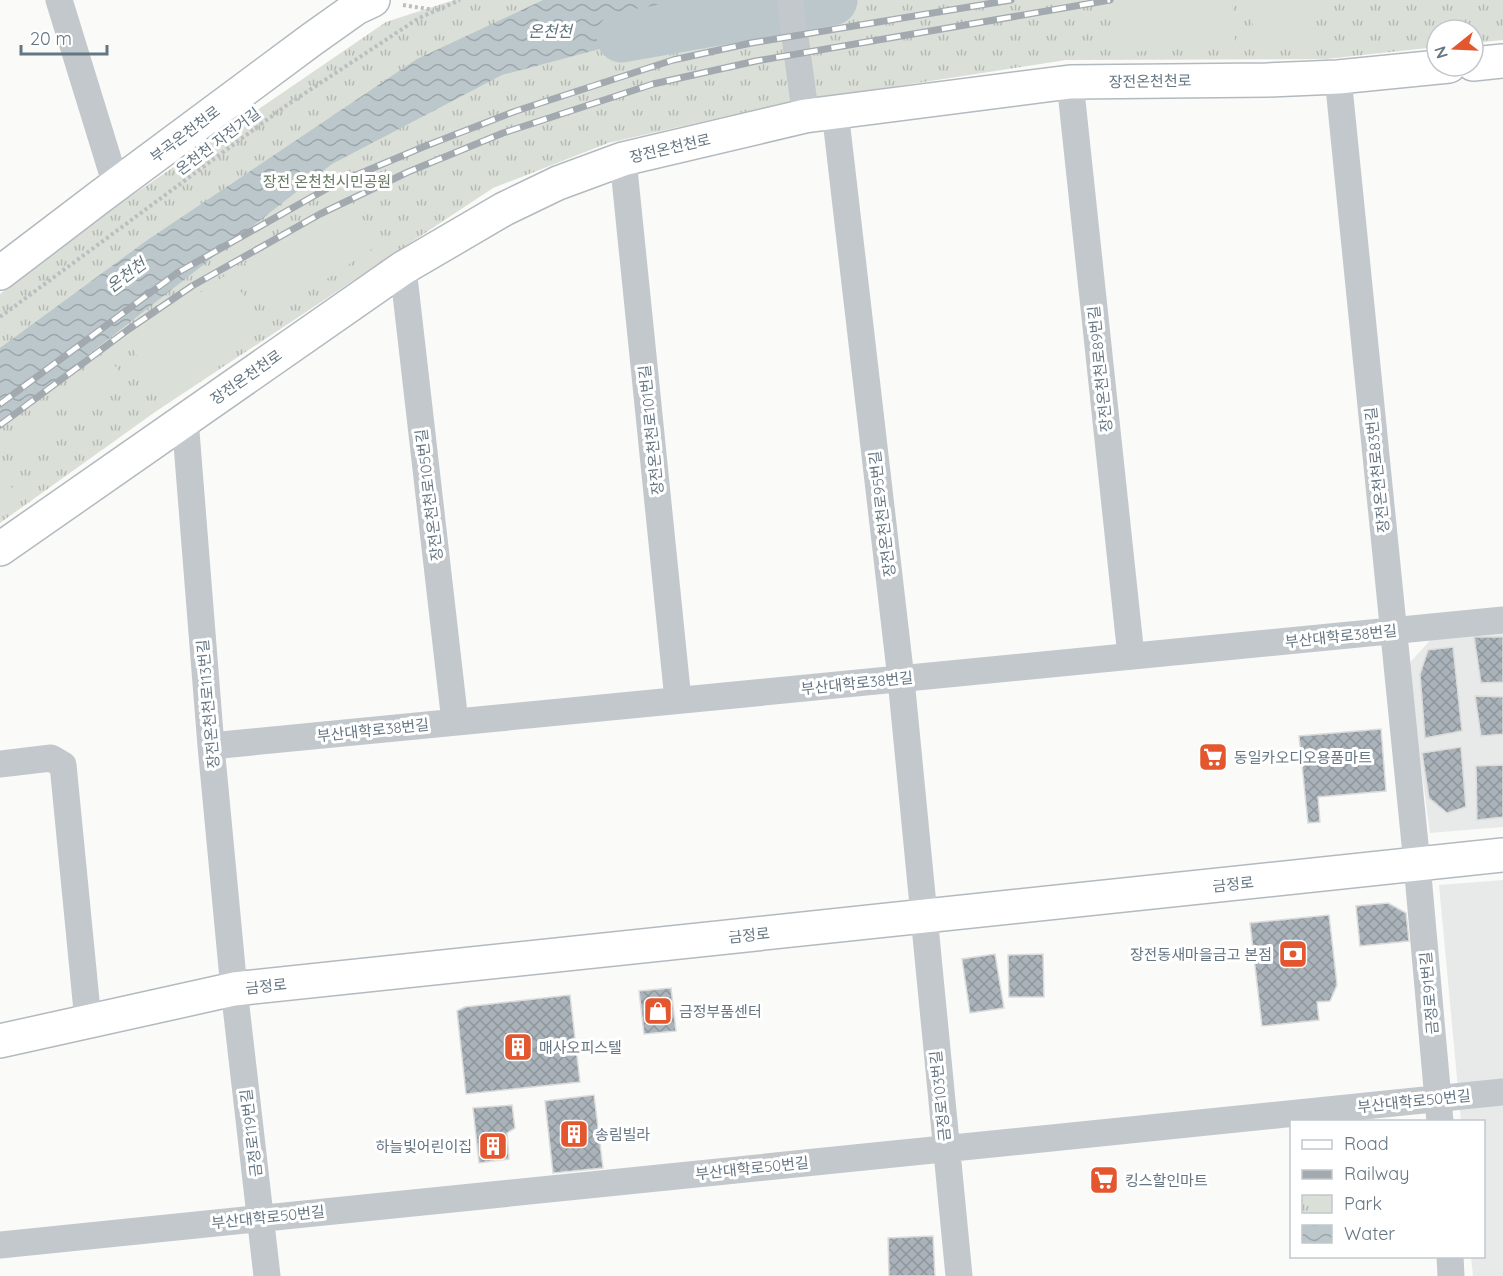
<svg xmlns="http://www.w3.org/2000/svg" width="1503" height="1276" font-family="Quicksand,'Noto Sans KR',sans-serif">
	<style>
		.built { fill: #e8e9e9 }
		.park { fill: url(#park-tufts) }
		.garden { fill: #dadfd7 }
		.water { fill: url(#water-waves) }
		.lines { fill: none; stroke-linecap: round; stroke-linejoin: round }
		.river { stroke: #bbc7cb; stroke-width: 51 }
		.building { fill: url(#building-cross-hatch); stroke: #dcdcda; stroke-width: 1.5 }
		.secondary-casing { stroke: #b3babf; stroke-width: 36 }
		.path { stroke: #bbbfc2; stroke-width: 4; stroke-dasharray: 3 3; stroke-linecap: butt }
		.street { stroke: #c3c8cc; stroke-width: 27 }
		.secondary { stroke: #fff; stroke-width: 33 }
		.rail-casing { stroke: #a2aab0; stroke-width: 7 }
		.rail { stroke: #fff; stroke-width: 4.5; stroke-dasharray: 14; stroke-linecap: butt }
		.labels { text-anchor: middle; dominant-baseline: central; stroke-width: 6; stroke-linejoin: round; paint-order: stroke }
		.street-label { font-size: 15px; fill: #657683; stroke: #fff }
		.park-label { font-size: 15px; fill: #687a64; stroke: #fff }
		.poi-label { font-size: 15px; fill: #657683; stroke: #fff; text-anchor: start }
		.water-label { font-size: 16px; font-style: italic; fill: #60757c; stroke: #fff }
	</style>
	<defs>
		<pattern id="park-tufts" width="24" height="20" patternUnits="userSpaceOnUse" patternTransform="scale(1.5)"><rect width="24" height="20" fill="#dadfd7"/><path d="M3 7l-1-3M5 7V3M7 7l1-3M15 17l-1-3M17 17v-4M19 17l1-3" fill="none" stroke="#b4b9b4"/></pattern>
		<pattern id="water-waves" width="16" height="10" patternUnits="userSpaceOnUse" patternTransform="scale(1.5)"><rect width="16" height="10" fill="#bbc7cb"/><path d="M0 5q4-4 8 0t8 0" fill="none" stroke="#9ca6aa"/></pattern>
		<pattern id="building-cross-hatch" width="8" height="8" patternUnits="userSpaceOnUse" patternTransform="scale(1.5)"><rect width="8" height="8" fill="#aab3b9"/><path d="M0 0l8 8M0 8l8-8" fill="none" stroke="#8e969c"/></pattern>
	</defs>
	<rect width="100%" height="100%" fill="#fafaf8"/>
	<path class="built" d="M1503 631V827L1430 833 1407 666 1433 637Z
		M1503 880V1276H1473L1471 1257 1484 1256V1122L1461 1121 1439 885Z"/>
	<path class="park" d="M454 0H1503V40L1473 43V30H1437V47L1326 59 1066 60 781 104 608 143 493 188 155 412 0 523V294L99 218 386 22Z"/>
	<path class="garden" d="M1111 0H1232L1235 42 1115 54Z
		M1251 0H1312L1316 44 1254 48Z
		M347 194 379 244 276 313 245 263Z
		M229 273 264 328 161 396 128 341Z
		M109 358 128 383 81 418 65 393Z
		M46 404 64 431 19 464 1 439Z
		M0 472 18 496 0 509Z"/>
	<path class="water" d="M543 0H784L502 75 332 164 0 424V348L146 241 417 59Z"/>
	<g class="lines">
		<path class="river" d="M622 37 832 0"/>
	</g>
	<path class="building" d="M1474 637H1503V682L1481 683Z
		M1453 647 1462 731 1425 738 1420 674 1428 650Z
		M1475 696 1503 697V734L1481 736Z
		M1381 729 1386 791 1318 797 1320 822 1308 823 1299 736Z
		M1461 747 1466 807 1447 813 1429 798 1422 753Z
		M1503 765V817L1477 820 1476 766Z
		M1388 903 1406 913 1409 941 1360 946 1356 906Z
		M1329 915 1337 985 1330 1001 1317 1002 1319 1020 1262 1026 1250 923Z
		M995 954 1004 1008 970 1013 962 959Z
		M1043 954 1044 997H1009L1008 955Z
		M671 988 676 1031 644 1034 639 991Z
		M570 995 580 1082 466 1094 457 1011 465 1007Z
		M594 1095 603 1168 553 1173 545 1101Z
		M512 1105 515 1128 507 1133 509 1159 479 1163 473 1108Z
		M933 1236 935 1276H889L888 1238Z"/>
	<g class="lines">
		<g class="secondary-casing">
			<path id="secondary" d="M1473 64 1503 61
				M0 273 101 196 311 40 356 8 373 0
				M0 549 403 268 504 209 558 183 623 159 805 116 1070 82 1267 80 1338 77 1449 66
				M0 1041 234 989 1503 855"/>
		</g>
		<path class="path" d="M403 5 434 10
			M0 317 287 105 419 18 460 0"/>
		<path class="street" d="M59 0 116 185
			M790 0 803 96
			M1338 77 1417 864 1440 1122
			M1070 82 1131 656
			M835 111 901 679 959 1276
			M623 159 678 700
			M403 268 455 722
			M185 419 211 746 234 989 267 1276
			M211 746 1503 620
			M0 764 51 758 63 765 88 1021
			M0 1245 1503 1092
			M1450 1256 1451 1276"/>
		<use href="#secondary" class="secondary"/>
		<g class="rail-casing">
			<path id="rail" d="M0 404 177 273 335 184 423 147 516 111 673 60 751 43 1011 0
				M0 425 129 329 192 286 320 214 408 172 503 133 653 84 756 61 1110 0"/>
		</g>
		<use href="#rail" class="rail"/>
	</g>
	<defs>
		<g id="supermarket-square" transform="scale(1.5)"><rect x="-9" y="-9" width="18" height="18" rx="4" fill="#e4572e" stroke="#fff"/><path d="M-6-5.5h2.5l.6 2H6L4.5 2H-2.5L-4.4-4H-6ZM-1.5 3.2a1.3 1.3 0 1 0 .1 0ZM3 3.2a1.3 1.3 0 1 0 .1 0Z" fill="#fff"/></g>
		<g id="bank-square" transform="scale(1.5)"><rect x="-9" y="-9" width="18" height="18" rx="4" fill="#e4572e" stroke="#fff"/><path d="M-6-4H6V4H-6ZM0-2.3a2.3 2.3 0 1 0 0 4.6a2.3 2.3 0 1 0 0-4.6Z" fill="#fff"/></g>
		<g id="shop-square" transform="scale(1.5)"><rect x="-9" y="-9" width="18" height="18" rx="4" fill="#e4572e" stroke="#fff"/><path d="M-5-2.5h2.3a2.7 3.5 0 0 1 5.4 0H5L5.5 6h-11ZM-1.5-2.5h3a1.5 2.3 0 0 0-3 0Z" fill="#fff"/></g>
		<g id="building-square" transform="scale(1.5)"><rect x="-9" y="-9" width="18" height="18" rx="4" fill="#e4572e" stroke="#fff"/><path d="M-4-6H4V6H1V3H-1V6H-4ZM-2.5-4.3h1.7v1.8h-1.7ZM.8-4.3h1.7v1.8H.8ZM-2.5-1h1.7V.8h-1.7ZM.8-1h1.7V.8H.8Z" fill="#fff"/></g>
	</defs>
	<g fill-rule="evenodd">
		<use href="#supermarket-square" x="1213" y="757"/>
		<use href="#bank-square" x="1293" y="954"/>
		<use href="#shop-square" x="658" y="1011"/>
		<use href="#building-square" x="518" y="1047"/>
		<use href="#building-square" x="574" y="1134"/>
		<use href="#building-square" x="493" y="1146"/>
		<use href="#supermarket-square" x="1104" y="1180"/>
	</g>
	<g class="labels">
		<g class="street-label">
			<text transform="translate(1150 81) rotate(-1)">장전온천천로</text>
			<text transform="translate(185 134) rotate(-37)">부곡온천천로</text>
			<text transform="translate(218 141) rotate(-37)">온천천 자전거길</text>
			<text transform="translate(670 148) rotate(-13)">장전온천천로</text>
			<text transform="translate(1100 369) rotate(-96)">장전온천천로89번길</text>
			<text transform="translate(246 377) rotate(-35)">장전온천천로</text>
			<text transform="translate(651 430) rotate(-96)">장전온천천로101번길</text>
			<text transform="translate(1377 470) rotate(-96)">장전온천천로83번길</text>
			<text transform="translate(429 495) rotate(-97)">장전온천천로105번길</text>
			<text transform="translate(882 514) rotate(-97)">장전온천천로95번길</text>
			<text transform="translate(1341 636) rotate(-6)">부산대학로38번길</text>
			<text transform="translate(857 683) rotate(-6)">부산대학로38번길</text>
			<text transform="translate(208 704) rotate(-95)">장전온천천로113번길</text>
			<text transform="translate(373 730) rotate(-6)">부산대학로38번길</text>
			<text transform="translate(1233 884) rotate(-6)">금정로</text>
			<text transform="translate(749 935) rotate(-6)">금정로</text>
			<text transform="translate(266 986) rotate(-6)">금정로</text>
			<text transform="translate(1429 993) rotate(-95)">금정로91번길</text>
			<text transform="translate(940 1096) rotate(-96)">금정로103번길</text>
			<text transform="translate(1414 1101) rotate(-6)">부산대학로50번길</text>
			<text transform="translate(251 1133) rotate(-97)">금정로119번길</text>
			<text transform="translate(752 1168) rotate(-6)">부산대학로50번길</text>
			<text transform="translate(268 1217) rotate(-6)">부산대학로50번길</text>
		</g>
		<g class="park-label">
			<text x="327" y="181">장전 온천천시민공원</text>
		</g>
		<g class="poi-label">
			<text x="1234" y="757">동일카오디오용품마트</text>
			<text x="1272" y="954" text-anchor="end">장전동새마을금고 본점</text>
			<text x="679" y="1011">금정부품센터</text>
			<text x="539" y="1047">매사오피스텔</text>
			<text x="595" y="1134">송림빌라</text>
			<text x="472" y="1146" text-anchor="end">하늘빛어린이집</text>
			<text x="1125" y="1180">킹스할인마트</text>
		</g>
		<g class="water-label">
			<text x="550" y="31">온천천</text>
			<text transform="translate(126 275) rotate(-37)">온천천</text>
		</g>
	</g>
	<rect x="1290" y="1120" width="195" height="138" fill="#ffffff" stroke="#c1c8cd" stroke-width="1.5"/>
	<rect x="1302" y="1140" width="30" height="9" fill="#ffffff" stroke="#c1c8cd" stroke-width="1.5"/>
	<text x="1344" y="1150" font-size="18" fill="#657683">Road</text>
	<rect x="1302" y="1170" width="30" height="9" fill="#a2aab0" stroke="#c1c8cd" stroke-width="1.5"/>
	<text x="1344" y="1180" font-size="18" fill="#657683">Railway</text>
	<rect x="1302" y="1195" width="30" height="18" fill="url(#park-tufts)" stroke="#c1c8cd" stroke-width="1.5"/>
	<text x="1344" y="1210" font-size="18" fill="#657683">Park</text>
	<rect x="1302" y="1225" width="30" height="18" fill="url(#water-waves)" stroke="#c1c8cd" stroke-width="1.5"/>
	<text x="1344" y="1240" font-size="18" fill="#657683">Water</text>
	<g transform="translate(1455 48) rotate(252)"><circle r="28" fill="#ffffff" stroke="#c1c8cd" stroke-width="1.5"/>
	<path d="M0-4.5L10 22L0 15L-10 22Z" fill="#e4572e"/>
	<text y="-9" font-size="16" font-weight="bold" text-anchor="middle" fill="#657683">N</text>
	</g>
	<path d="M21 45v9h86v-9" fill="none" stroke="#657683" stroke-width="3"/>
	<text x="30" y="45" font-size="18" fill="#657683" stroke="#ffffff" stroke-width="4.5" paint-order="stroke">20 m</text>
</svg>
